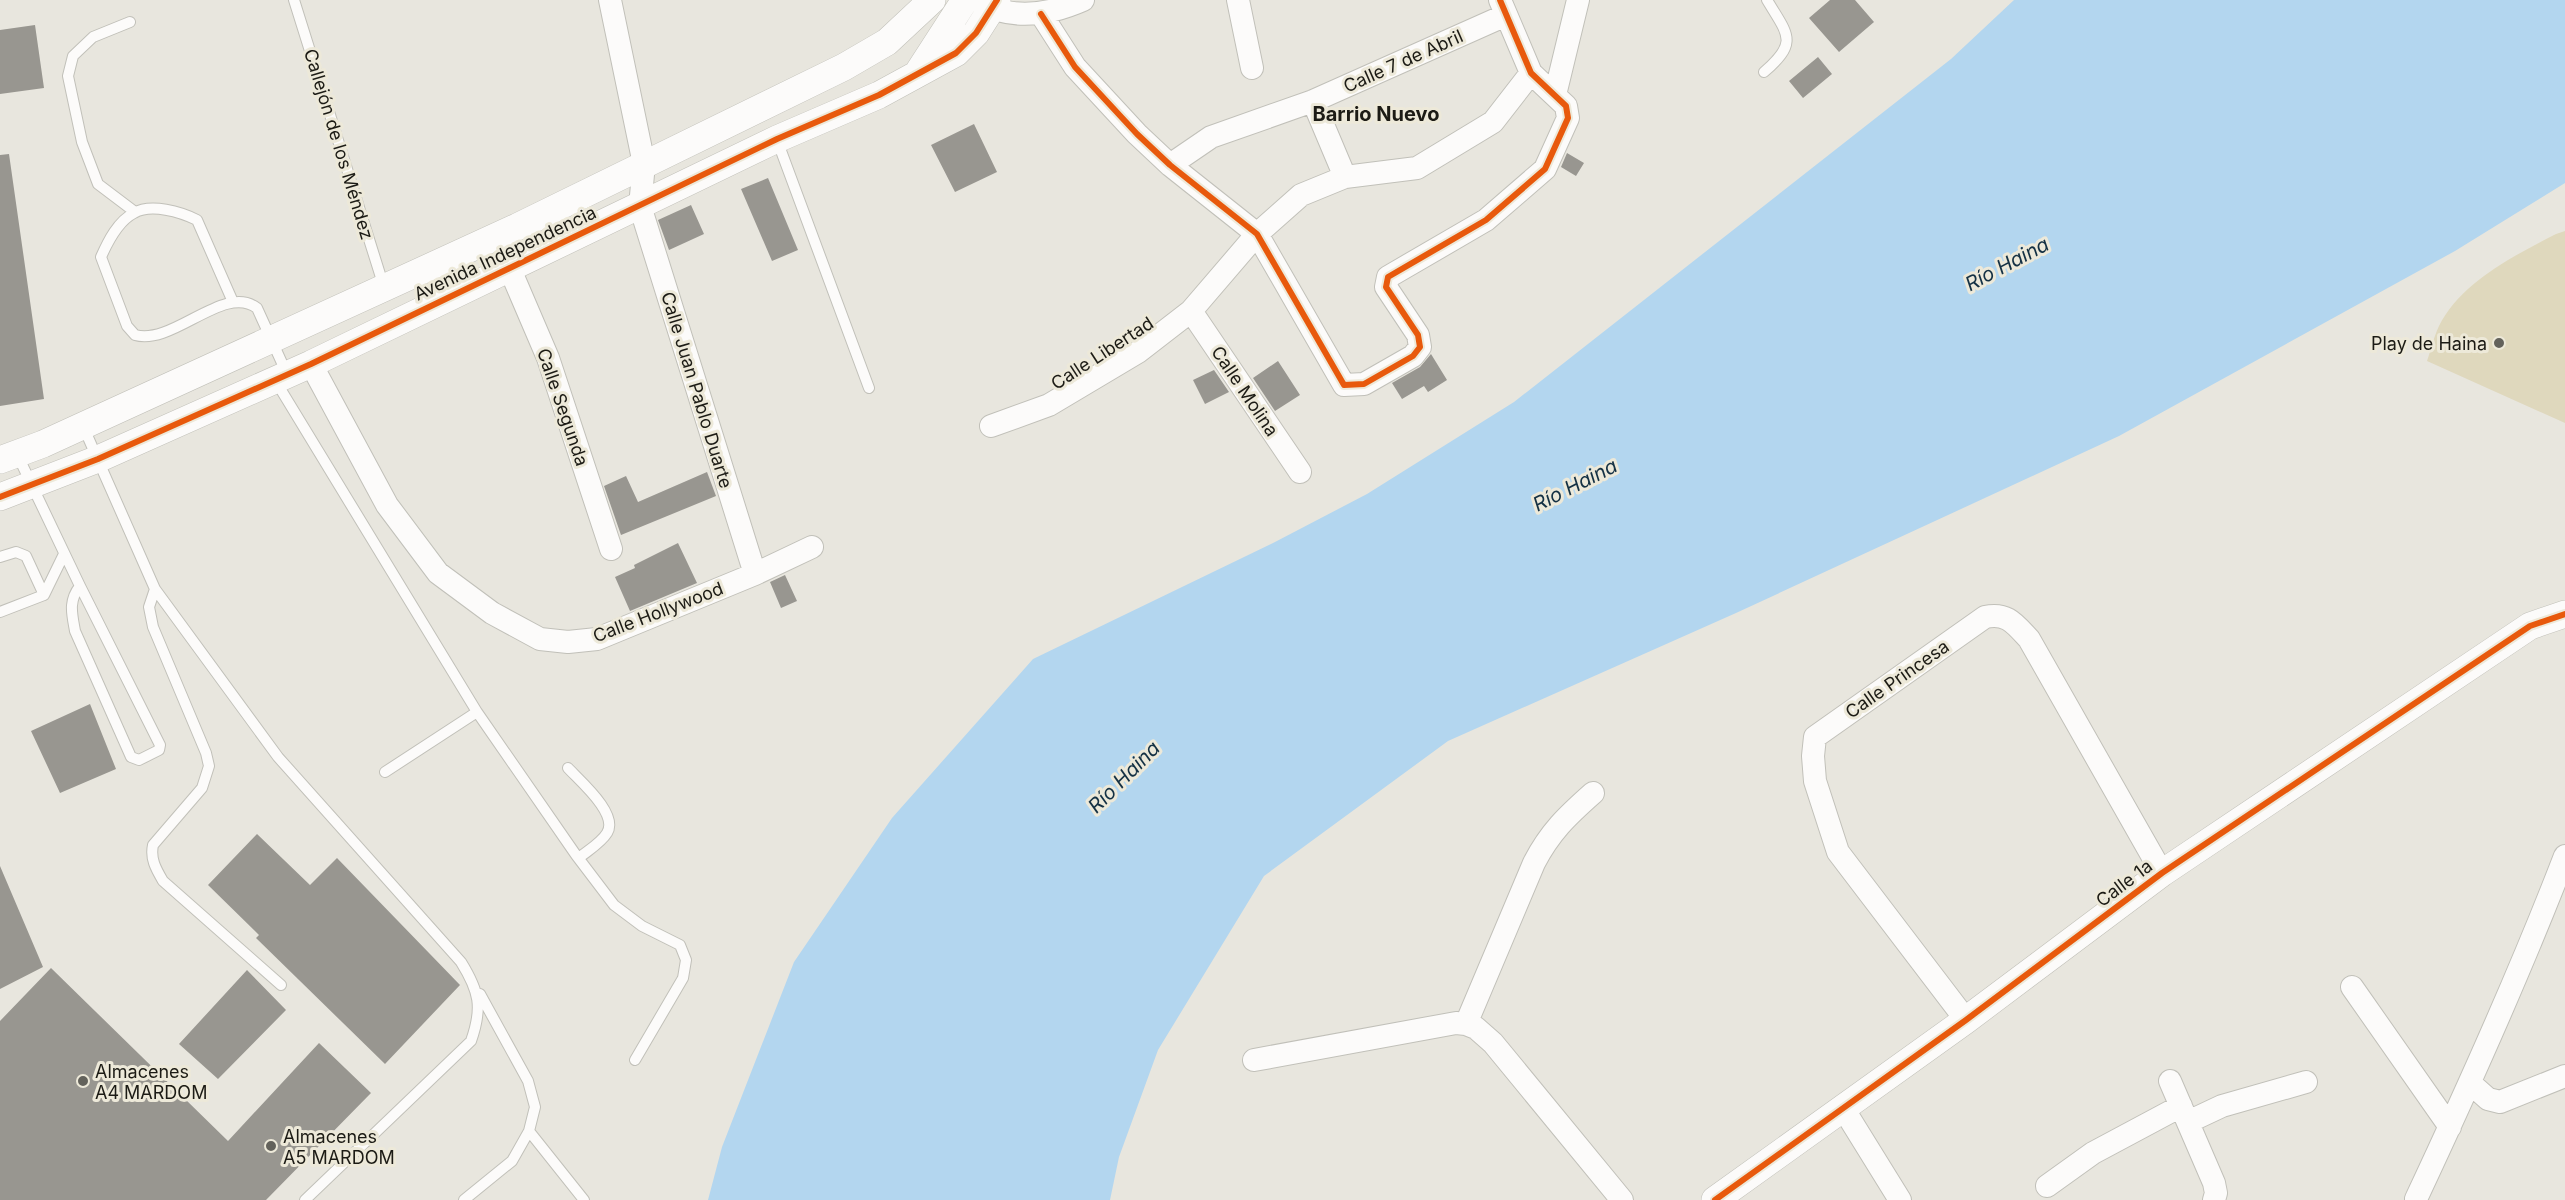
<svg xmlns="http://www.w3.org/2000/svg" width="2565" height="1200" font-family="Inter,sans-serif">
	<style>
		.green { fill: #dfd8bd }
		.water { fill: #b3d6ef }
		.building { fill: #989690 }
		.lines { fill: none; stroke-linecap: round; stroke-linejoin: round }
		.service-casing { stroke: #c1c0b9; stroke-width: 12 }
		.minor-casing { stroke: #c1c0b9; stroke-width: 24 }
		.tertiary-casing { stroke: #c1c0b9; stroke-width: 28 }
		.service { stroke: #fcfbfa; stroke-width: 10 }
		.minor { stroke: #fcfbfa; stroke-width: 22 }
		.tertiary { stroke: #fcfbfa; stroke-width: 27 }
		.cycleway-casing { stroke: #ede9d9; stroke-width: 10 }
		.cycleway { stroke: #e8590c; stroke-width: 6 }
		.poi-dot { fill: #63625b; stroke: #ede9d9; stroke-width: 2 }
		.labels { text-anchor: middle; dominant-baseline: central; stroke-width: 6; stroke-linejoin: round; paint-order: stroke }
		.street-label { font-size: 18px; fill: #1c1b15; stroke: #ede9d9 }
		.poi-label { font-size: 18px; fill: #1c1b15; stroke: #ede9d9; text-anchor: start }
		.neighbourhood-label { font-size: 20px; font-weight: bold; fill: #1c1b15; stroke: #ede9d9 }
		.water-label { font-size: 20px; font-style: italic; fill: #143144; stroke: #ede9d9 }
	</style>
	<rect width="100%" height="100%" fill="#e8e6de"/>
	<path class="green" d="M2565 231V423L2427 361C2431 350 2434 336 2439 326 2461 282 2515 255 2556 234Z"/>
	<path class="water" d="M2014 0H2565V183L2455 251 2119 436 1736 613 1448 741 1264 876 1158 1050 1119 1157 1110 1200H708L722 1147 794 962 892 818 1033 659 1275 542 1367 494 1514 402 1951 59Z"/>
	<path class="building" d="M1830 0H1855L1874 22 1839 52 1809 18Z
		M35 25 44 88 0 94V30Z
		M1818 57 1832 74 1803 98 1789 81Z
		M974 124 997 172 955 192 931 145Z
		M1567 153 1584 163 1576 176 1561 167Z
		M9 154 44 399 0 406V155Z
		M768 178 798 250 772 261 741 189Z
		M691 205 704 234 669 250 658 220Z
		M1431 354 1447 380 1428 392 1424 386 1402 399 1392 383 1420 367Z
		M1278 361 1300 395 1275 411 1253 378Z
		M1214 370 1229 392 1205 404 1193 380Z
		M707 472 716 496 621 535 604 486 626 476 638 502Z
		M678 543 697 583 630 611 615 577 635 568 634 565Z
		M785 575 797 601 781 608 770 582Z
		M90 704 116 769 60 793 31 731Z
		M257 834 310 885 337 858 460 985 385 1064 256 938 259 935 208 885Z
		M0 866 43 967 0 989Z
		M51 968 228 1141 319 1043 371 1093 266 1200H0V1021Z
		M247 970 286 1010 218 1079 179 1044Z"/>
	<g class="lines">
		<g class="service-casing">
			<path id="service" d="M294 0 384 287
				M130 22 93 37 73 56 68 76 82 142 98 184 135 212
				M1764 72C1799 42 1788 35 1767 0
				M777 140 869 388
				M233 302 197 220C181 212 151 203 134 213 118 221 108 241 101 257L127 326 135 335C173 346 224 283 257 308L287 374
				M275 380 477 712 576 855 614 905 642 926 680 945 686 960 683 978 635 1060
				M83 426 155 589 278 757 461 962C479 991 483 1007 471 1041L305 1200
				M17 454 80 586 160 745 159 750 139 760 131 757 75 631C72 614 68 601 80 586
				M0 557 16 552 26 556 44 595
				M155 589 149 607 153 627 206 753 209 766 202 788 153 845C150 859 156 869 163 881L281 985
				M0 612 44 595 64 554
				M568 768C580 781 619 814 607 833 601 843 587 851 579 858
				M385 772 477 712
				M529 1131 584 1200
				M464 1200 512 1161 529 1131 535 1107 528 1081 480 994"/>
		</g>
		<g class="minor-casing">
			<path id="minor" d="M610 0 644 164 640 206 755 574
				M1238 0 1252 68
				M979 2C1013 21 1049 15 1083 0
				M1041 14 1075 67 1137 134 1170 165 1257 234 1344 385 1364 384 1413 356 1420 347 1418 335 1386 287 1388 277 1486 220 1545 169 1568 118 1566 106 1531 73 1500 0
				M1555 95 1578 0
				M1313 101 1345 177
				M1170 165 1211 137 1313 101 1506 15
				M509 267 548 358 611 549
				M1191 311 1300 472
				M311 364 387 505 438 573 492 613 540 639 568 642 597 639 755 574 812 547
				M991 426 1049 405 1138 352 1191 311 1257 234 1301 195 1345 177 1417 168 1493 122 1531 73
				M2352 987 2450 1127
				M1966 1020 1838 852 1815 781 1813 756 1815 737 1985 617C2007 612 2015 624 2029 639L2162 873
				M1466 1024 1534 863C1550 832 1567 816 1593 793
				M1254 1060 1456 1023 1466 1024 1476 1028 1493 1043 1622 1200
				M2170 1081 2214 1183 2216 1193 2214 1200
				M2470 1083 2488 1099 2500 1102 2565 1076
				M1843 1108 1900 1200
				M2188 1122 2222 1106 2306 1082
				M2047 1186 2093 1153 2181 1106
				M2416 1199C2469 1086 2520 973 2565 856"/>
		</g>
		<g class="tertiary-casing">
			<path id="tertiary" d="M917 74 965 0
				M0 460 43 444 517 227 844 67 887 42 932 0
				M0 497 98 459 311 364 777 139 879 95 956 53 976 33 997 0
				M1715 1200 1966 1020 2162 873 2530 626 2565 614"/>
		</g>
		<use href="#service" class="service"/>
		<use href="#minor" class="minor"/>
		<use href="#tertiary" class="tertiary"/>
		<g class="cycleway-casing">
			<path id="cycleway" d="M1041 14 1075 67 1137 134 1170 165 1257 234 1344 385 1364 384 1413 356 1420 347 1418 335 1386 287 1388 277 1486 220 1545 169 1568 118 1566 106 1531 73 1500 0
				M0 497 98 459 311 364 777 139 879 95 956 53 976 33 997 0
				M1715 1200 1966 1020 2162 873 2530 626 2565 614"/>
		</g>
		<use href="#cycleway" class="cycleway"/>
	</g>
	<g class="poi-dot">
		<circle cx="2499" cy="343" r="6"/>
		<circle cx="83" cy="1081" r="6"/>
		<circle cx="271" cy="1146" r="6"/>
	</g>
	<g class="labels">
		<g class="street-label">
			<text transform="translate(1403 61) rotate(-24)">Calle 7 de Abril</text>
			<text transform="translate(339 144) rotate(73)">Callejón de los Méndez</text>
			<text transform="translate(505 253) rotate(-25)">Avenida Independencia</text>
			<text transform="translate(1102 353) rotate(-33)">Calle Libertad</text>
			<text transform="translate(697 390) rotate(73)">Calle Juan Pablo Duarte</text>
			<text transform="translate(1245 391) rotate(56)">Calle Molina</text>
			<text transform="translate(563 407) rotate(71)">Calle Segunda</text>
			<text transform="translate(658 612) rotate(-21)">Calle Hollywood</text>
			<text transform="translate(1897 679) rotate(-35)">Calle Princesa</text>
			<text transform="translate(2124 883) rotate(-37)">Calle 1a</text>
		</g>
		<g class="poi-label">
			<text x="2487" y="343" text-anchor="end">Play de Haina</text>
			<text x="95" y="1071">Almacenes<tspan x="95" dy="21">A4 MARDOM</tspan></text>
			<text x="283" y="1136">Almacenes<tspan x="283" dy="21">A5 MARDOM</tspan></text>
		</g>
		<g class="neighbourhood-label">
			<text x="1376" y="114">Barrio Nuevo</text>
		</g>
		<g class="water-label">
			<text transform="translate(2007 264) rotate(-28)">Río Haina</text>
			<text transform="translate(1575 485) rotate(-27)">Río Haina</text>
			<text transform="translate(1124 777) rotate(-45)">Río Haina</text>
		</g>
	</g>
</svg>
